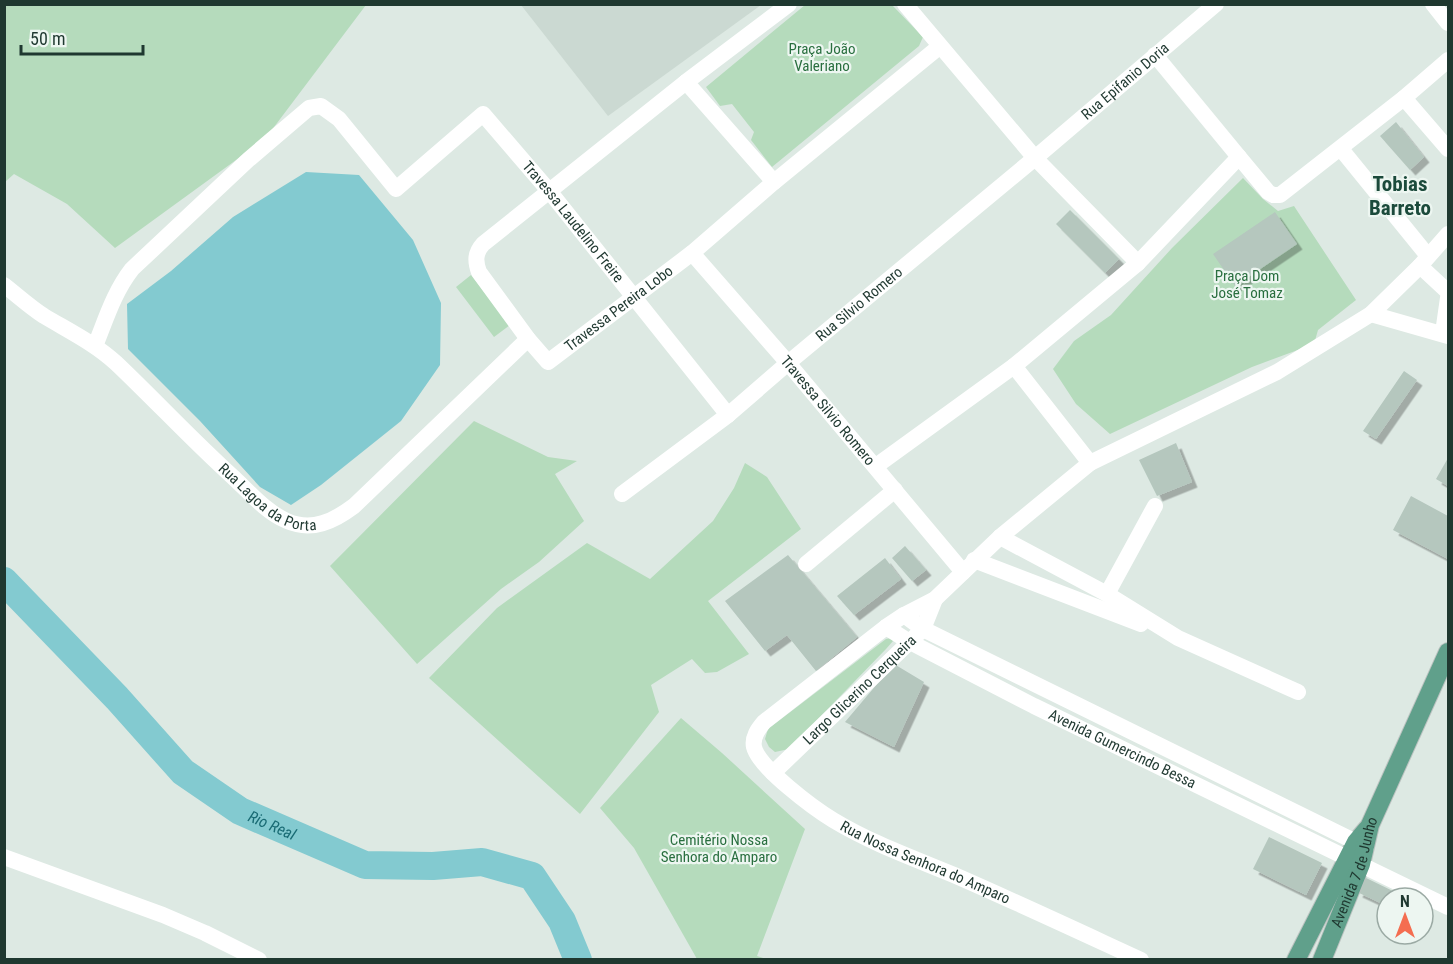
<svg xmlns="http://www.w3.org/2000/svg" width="1453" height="964" font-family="'Roboto Condensed',sans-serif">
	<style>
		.built { fill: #cbd9d2 }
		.green { fill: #b5dbbc }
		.water { fill: #83cad0 }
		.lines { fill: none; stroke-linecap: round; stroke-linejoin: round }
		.river { stroke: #83cad0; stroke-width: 28 }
		.building { fill: #b5c7be; filter: url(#shadow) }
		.primary-casing { stroke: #bcc3c1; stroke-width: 20 }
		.street { stroke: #fff; stroke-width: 16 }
		.primary { stroke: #60a08b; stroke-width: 18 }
		.labels { text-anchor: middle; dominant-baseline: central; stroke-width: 4.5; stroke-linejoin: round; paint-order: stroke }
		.park-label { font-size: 15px; fill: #296f3f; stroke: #edf6f1 }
		.street-label { font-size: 15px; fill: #1f3830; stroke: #edf6f1 }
		.water-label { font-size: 16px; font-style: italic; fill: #196b74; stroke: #edf6f1 }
		.district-label { font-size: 21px; font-weight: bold; fill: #1b4a3b; stroke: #edf6f1 }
	</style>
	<defs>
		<filter id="shadow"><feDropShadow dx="5.5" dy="5.5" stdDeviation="0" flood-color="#0004"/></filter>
	</defs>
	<rect width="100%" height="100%" fill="#dde9e3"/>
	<path class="built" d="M521 5H761L608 116Z"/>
	<path class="green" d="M5 5H366L265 139 115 248 67 204 14 174 5 182Z
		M805 5H892L923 37 919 46 772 167 751 140 754 132 732 104 720 106 706 87Z
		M1243 178 1263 199 1278 211 1294 206 1356 300 1318 330 1314 344 1252 367 1110 434 1076 404 1053 369 1074 341 1111 315 1172 248Z
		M471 275 510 325 494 337 456 287Z
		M474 421 548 457 577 461 555 474 584 521 539 562 501 589 417 664 330 566Z
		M745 463 767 477 801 529 708 601 749 654 717 672 705 673 692 659 651 685 659 712 580 814 429 678 497 608 587 543 650 579 713 521 734 488Z
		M891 638 893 641 886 649 789 749 775 752 769 747 765 739 768 729 886 639Z
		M681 718 722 753 805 829 757 956 766 959H697L634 848 600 808Z"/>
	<path class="water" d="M306 172 359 175 413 240 441 303 440 365 401 421 321 485 291 505 260 487 200 421 128 349 127 304 171 271 233 217Z"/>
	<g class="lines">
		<path class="river" id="s1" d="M4 581 117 698 183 772 240 811 365 865 433 866 482 862 532 876 562 921 578 960"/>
	</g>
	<path class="building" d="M1396 122 1424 157 1410 170 1380 136Z
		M1070 210 1119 259 1105 273 1056 224Z
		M1275 212 1297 244 1235 286 1213 254Z
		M1404 371 1417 380 1376 439 1363 431Z
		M1176 443 1192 482 1157 496 1139 460Z
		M1448 458V486L1436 479Z
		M1411 496 1448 516V559L1393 530Z
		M905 546 926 570 912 581 892 558Z
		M788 555 857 637 816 671 787 635 765 651 725 601Z
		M885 558 901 579 854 615 837 596Z
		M894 664 924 682 894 747 845 722Z
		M1269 837 1322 863 1306 895 1253 869Z
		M1364 877 1397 893 1395 898H1387V906L1357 892Z"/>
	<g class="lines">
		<g class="primary-casing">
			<g id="primary">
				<path d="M1296 960 1356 842 1367 829"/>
				<path id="s10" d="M1322 960 1361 864 1370 825 1448 652"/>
			</g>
		</g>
		<g class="street">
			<path d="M789 4 686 82 774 182 939 47"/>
			<path d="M905 4 1035 158 1138 263"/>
			<path d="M1433 4 1448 23"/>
			<path d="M1155 55 1239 157"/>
			<path d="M1448 60 1404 98 1280 195H1273L1268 192 1239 157 1138 263 1014 366 1090 463 1277 372 1371 314 1420 266 1448 234"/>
			<path id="s2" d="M686 82 483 244C475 253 475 261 479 272L528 339 548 362 692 253 774 182"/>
			<path d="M1404 98 1448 149"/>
			<path d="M1341 149 1428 256"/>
			<path id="s3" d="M692 253 788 363 963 572"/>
			<path d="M1420 266 1448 292"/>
			<path id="s4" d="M4 285C17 295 30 307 44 316 69 331 94 343 116 363 156 401 193 441 234 478 250 493 266 512 287 521 312 532 334 521 354 506L528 339"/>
			<path d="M1371 314 1448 336"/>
			<path d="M1443 333 1448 298"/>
			<path id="s5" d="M95 346C106 319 114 292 132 269L248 160 309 108 321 106 339 119 396 189 483 114 550 192 728 415"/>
			<path id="s6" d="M1090 463 1000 537 935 599 904 615 886 627 764 722C758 729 752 737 754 747 759 768 815 809 833 820 871 843 913 858 954 875 1016 902 1078 931 1141 960"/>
			<path d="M876 466 1014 366"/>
			<path id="s7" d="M622 494 728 415 788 363 1035 158 1216 4"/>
			<path d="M1000 537 1107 594 1178 638 1298 692"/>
			<path d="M974 560 1141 624"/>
			<path d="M806 564 895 490"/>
			<path d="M1107 594 1155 506"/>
			<path d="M904 615 923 629 1366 847"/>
			<path id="s8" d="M886 627 908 641 1034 706 1448 907"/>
			<path id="s9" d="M773 773 923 629 935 599"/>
			<path d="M4 857 163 915 205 933 259 960"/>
		</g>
		<use href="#primary" class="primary"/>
	</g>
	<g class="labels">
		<g class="park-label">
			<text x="822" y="49">Praça João<tspan x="822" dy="17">Valeriano</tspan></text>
			<text x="1247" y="276">Praça Dom<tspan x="1247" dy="17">José Tomaz</tspan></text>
			<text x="719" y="840">Cemitério Nossa<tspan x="719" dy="17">Senhora do Amparo</tspan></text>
		</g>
		<g class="street-label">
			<text stroke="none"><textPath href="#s7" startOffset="651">Rua Epifanio Doria</textPath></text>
			<text stroke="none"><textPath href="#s5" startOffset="705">Travessa Laudelino Freire</textPath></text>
			<text stroke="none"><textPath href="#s7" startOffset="304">Rua Silvio Romero</textPath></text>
			<text stroke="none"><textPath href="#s2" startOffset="492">Travessa Pereira Lobo</textPath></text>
			<text stroke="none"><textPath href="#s3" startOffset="208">Travessa Silvio Romero</textPath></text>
			<text stroke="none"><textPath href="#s4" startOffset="342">Rua Lagoa da Porta</textPath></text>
			<text stroke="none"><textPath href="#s9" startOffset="120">Largo Glicerino Cerqueira</textPath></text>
			<text stroke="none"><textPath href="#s8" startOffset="266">Avenida Gumercindo Bessa</textPath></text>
			<text stroke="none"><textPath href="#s6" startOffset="656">Rua Nossa Senhora do Amparo</textPath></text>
			<text stroke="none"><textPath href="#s10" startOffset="94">Avenida 7 de Junho</textPath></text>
		</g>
		<g class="water-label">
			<text stroke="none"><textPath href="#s1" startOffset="366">Rio Real</textPath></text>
		</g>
		<g class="district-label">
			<text x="1400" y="184">Tobias<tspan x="1400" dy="24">Barreto</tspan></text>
		</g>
	</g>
	<rect width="1453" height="964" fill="none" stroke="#1f3830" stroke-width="12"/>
	<g transform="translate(1405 916)"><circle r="28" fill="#edf6f1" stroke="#9baaa4" stroke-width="1.5"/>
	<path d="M0-4.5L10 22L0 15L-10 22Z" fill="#f46d50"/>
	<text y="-9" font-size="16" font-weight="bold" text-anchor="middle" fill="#1f3830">N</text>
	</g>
	<path d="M21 45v9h122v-9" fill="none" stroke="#1f3830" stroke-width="3"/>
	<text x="30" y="45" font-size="18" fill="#1f3830" stroke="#edf6f1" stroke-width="4.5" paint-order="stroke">50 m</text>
</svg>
